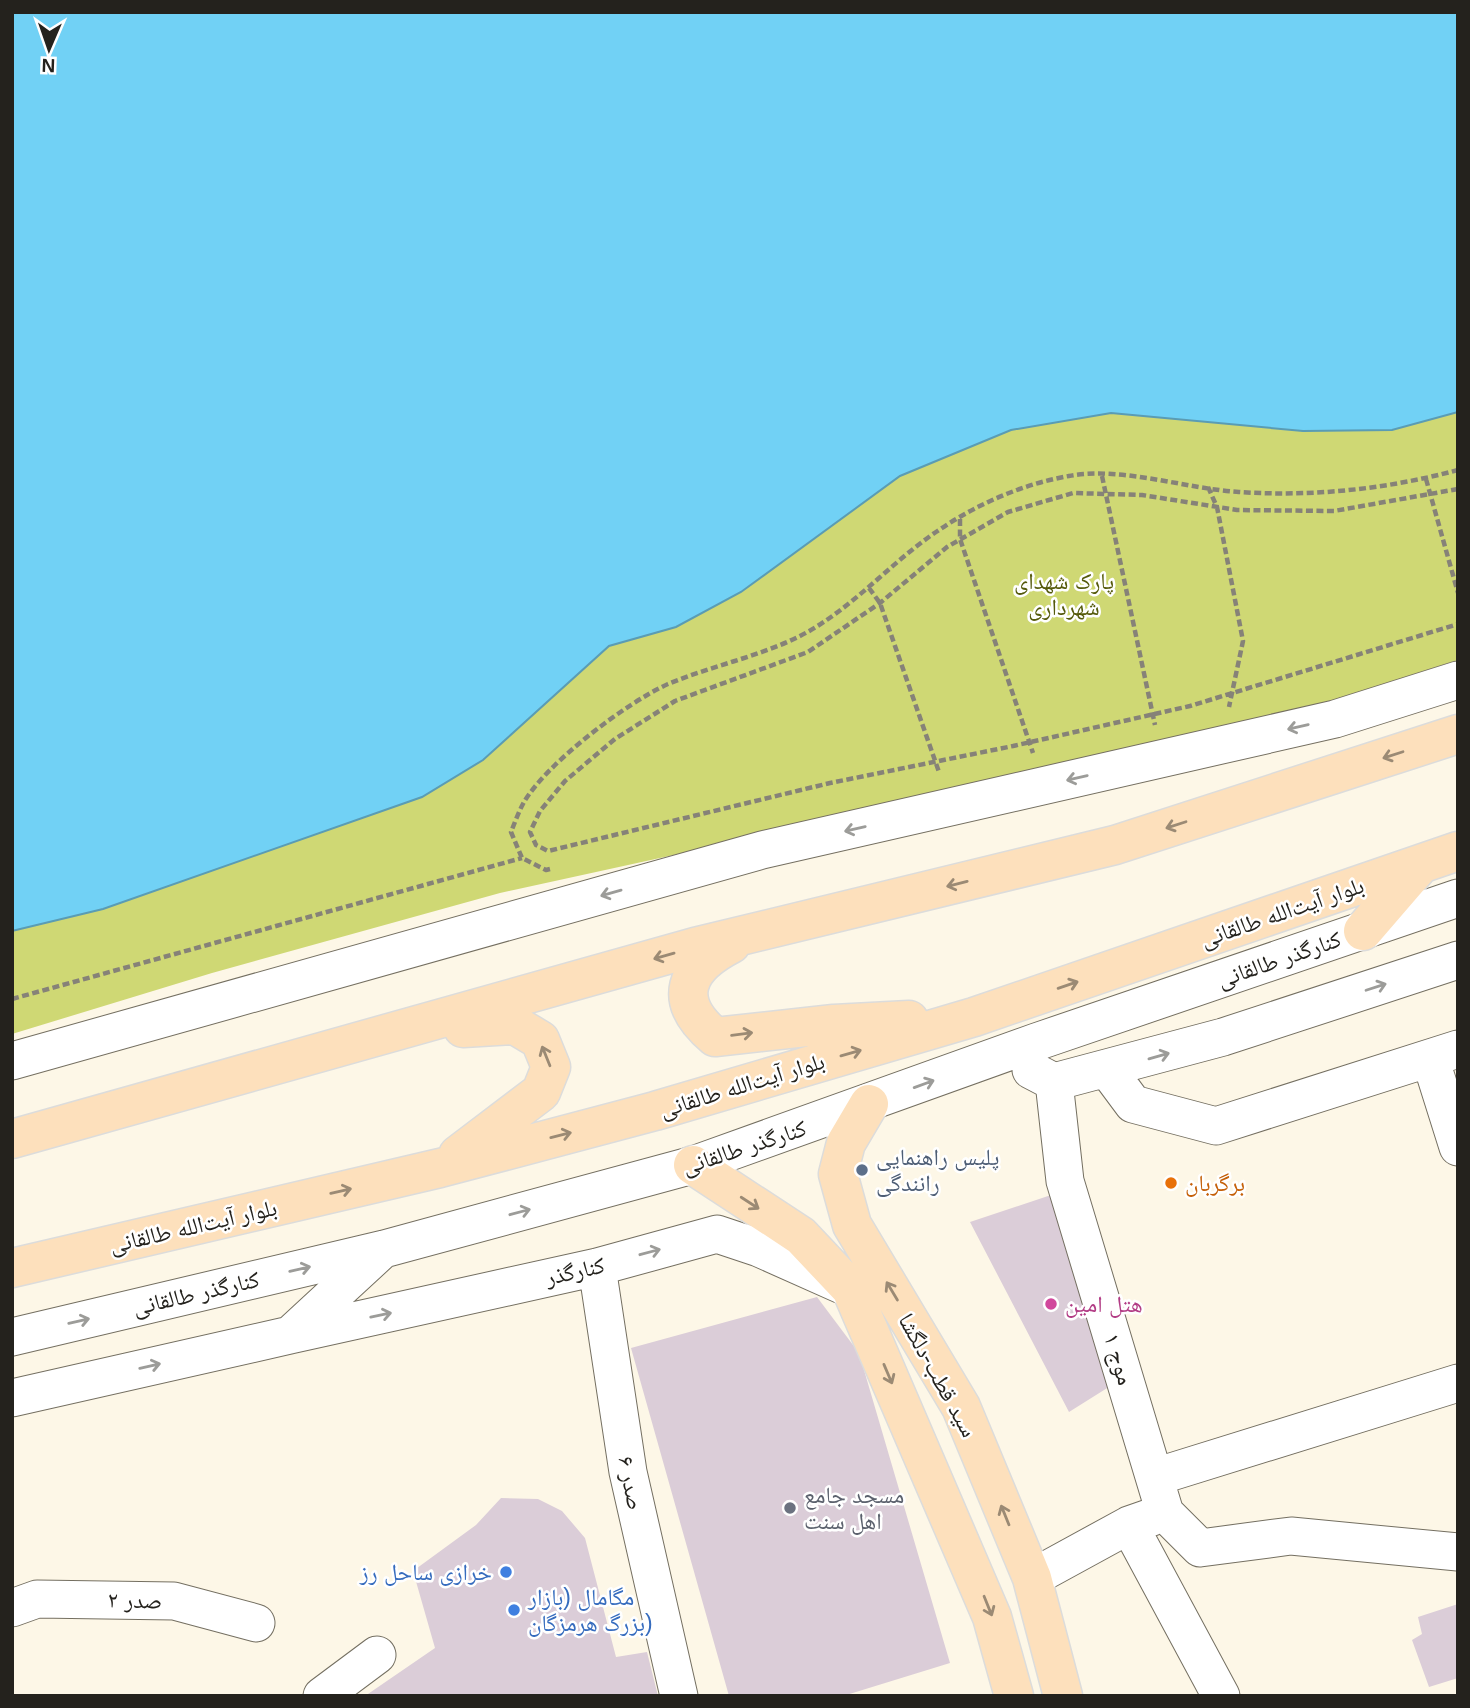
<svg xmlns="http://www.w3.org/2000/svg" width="1470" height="1708" font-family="Helvetica,'Noto Naskh Arabic',sans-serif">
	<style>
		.green { fill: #cfd874 }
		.water { fill: #71d1f5; stroke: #5a9cb4; stroke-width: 2 }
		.building { fill: #dbcdd8 }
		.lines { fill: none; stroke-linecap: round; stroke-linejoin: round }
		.minor-casing { stroke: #746f61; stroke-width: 39 }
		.major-casing { stroke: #dcdcdb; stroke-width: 41 }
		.path { stroke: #868278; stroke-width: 4.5; stroke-dasharray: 7 3.5; stroke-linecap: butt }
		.minor { stroke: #fff; stroke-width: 37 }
		.major { stroke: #fde0bc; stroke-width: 38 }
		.oneway { stroke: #9c9c99 }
		.oneway2 { stroke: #9b8a74 }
		.service-dot { fill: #5c6f8a; stroke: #fff; stroke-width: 2.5 }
		.food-dot { fill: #e8710a; stroke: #fff; stroke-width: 2.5 }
		.hotel-dot { fill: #d1479c; stroke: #fff; stroke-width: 2.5 }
		.worship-dot { fill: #6b7280; stroke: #fff; stroke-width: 2.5 }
		.shop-dot { fill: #3f7fe0; stroke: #fff; stroke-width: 2.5 }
		.labels { text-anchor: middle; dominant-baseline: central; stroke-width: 5; stroke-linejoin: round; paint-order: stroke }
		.park-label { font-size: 23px; fill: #555a0b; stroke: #fff }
		.street-label { font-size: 23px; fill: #24221d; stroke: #fff }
		.service-label { font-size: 23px; fill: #4e5e75; stroke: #fff; text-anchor: start }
		.food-label { font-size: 23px; fill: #c56008; stroke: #fff; text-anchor: start }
		.hotel-label { font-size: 23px; fill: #b23c85; stroke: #fff; text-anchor: start }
		.worship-label { font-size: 23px; fill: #5b616d; stroke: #fff; text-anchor: start }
		.shop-label { font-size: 23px; fill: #366cbe; stroke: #fff; text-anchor: end }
	</style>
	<rect width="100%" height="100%" fill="#fdf7e7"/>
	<path class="green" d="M1458 412V660L1237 732 500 893 212 973 12 1034V931L103 909 422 797 610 646 676 627 741 592 900 476 1011 430 1111 413 1303 431 1392 430Z"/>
	<path class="water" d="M12 12H1458V412L1392 430 1303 431 1111 413 1011 430 900 476 741 592 676 627 609 646 483 760 422 797 103 909 12 931Z"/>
	<path class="building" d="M1057 1193 1112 1385 1069 1412 970 1222Z
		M817 1297 859 1353 950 1663 843 1696H729L631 1348Z
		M501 1498 538 1499 562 1511 585 1538 616 1657 647 1652 658 1696H365L435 1648 413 1571 476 1525Z
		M1458 1604V1678L1429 1687 1412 1640 1422 1634 1418 1617Z"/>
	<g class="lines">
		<g class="minor-casing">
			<path id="minor" d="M1430 1058 1458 1147
				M12 1061 762 850 1335 719 1458 680
				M1107 1069 1133 1104 1216 1126 1458 1049
				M1031 1070 1054 1082 1223 1037 1458 960
				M1054 1082 1065 1181 1165 1513 1200 1548 1291 1536 1458 1552
				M597 1267 628 1472 679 1696
				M290 1335 597 1267 717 1234 759 1248 851 1289
				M12 1337 384 1249 693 1165 1036 1042 1458 898
				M12 1398 290 1335 381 1251
				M1155 1477 1458 1383
				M1129 1525 1221 1696
				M1032 1578 1129 1525 1152 1517
				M12 1608 37 1599 174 1601 256 1623
				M322 1696 377 1655"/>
		</g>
		<g class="major-casing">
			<path id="major" d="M1363 931 1419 866
				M731 944C685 968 671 1000 715 1037L834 1024 909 1020
				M869 1104 846 1143 838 1174 852 1225 961 1407 1032 1578 1063 1696
				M12 1139 695 947 1115 845 1458 734
				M458 1155 541 1092 551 1067 540 1040 515 1025 463 1028
				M693 1165 801 1236 851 1289 992 1617 1014 1696
				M12 1268 440 1168 655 1111 974 1017 1458 851"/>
		</g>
		<path class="path" d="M1102 476 1155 725
			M1426 479 1458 593
			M1208 487 1217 507 1243 641 1229 707
			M1458 489 1334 511 1237 510 1142 495 1073 493 1008 512 947 547 880 603 808 652 675 701 615 739 565 781 540 811 530 832 536 845 548 851 830 783 1013 746 1190 706 1458 624
			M960 519V539L1033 753
			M869 588 880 603 939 772
			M550 869 546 870 522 858 511 832C515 822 519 811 524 802 547 763 626 703 668 684 711 666 758 657 800 636 851 610 889 564 936 532 975 505 1022 484 1069 476 1121 466 1187 489 1239 492 1313 497 1387 489 1458 470
			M12 999 522 858"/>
		<use href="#minor" class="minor"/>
		<use href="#major" class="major"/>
	</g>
	<defs><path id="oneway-shaft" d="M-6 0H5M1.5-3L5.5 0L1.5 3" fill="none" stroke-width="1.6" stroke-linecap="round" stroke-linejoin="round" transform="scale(1.75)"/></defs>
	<g class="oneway">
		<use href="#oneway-shaft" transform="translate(1298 727) rotate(167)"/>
		<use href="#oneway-shaft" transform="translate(1077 778) rotate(167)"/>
		<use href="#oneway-shaft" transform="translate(855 829) rotate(167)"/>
		<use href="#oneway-shaft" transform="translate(611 893) rotate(164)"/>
		<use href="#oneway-shaft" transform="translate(1376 987) rotate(-18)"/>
		<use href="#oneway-shaft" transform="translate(1159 1056) rotate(-16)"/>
		<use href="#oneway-shaft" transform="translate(924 1084) rotate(-20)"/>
		<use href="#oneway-shaft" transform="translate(520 1212) rotate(-15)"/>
		<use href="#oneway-shaft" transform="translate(650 1252) rotate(-15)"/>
		<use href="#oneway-shaft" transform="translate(300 1269) rotate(-13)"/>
		<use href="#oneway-shaft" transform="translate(381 1315) rotate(-12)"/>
		<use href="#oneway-shaft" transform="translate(79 1321) rotate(-13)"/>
		<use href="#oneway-shaft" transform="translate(150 1366) rotate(-13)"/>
	</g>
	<g class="oneway2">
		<use href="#oneway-shaft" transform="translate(1393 755) rotate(162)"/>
		<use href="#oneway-shaft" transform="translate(1176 825) rotate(162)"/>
		<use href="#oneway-shaft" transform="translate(957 884) rotate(166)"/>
		<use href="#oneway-shaft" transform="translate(664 956) rotate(164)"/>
		<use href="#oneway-shaft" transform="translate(1068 985) rotate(-19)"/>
		<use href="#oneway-shaft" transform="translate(742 1034) rotate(-7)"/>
		<use href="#oneway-shaft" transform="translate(851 1053) rotate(-16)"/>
		<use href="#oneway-shaft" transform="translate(546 1056) rotate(-112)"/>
		<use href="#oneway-shaft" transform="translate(561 1135) rotate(-14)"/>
		<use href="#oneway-shaft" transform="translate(341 1191) rotate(-13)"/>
		<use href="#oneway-shaft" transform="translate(750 1203) rotate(33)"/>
		<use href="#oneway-shaft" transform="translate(892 1291) rotate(-121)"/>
		<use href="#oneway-shaft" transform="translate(888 1374) rotate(67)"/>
		<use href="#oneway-shaft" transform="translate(1005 1515) rotate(-112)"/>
		<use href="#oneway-shaft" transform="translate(988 1606) rotate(68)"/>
	</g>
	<circle class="service-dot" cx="862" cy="1170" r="7"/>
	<circle class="food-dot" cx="1171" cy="1183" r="7"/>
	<circle class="hotel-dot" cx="1051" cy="1304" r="7"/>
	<circle class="worship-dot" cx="790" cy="1508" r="7"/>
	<g class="shop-dot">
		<circle cx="506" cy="1572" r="7"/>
		<circle cx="514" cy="1610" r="7"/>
	</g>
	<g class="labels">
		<g class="park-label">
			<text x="1064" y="581">پارک شهدای<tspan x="1064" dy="26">شهرداری</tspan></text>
		</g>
		<g class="street-label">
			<text transform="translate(1282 912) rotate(-19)">بلوار آیت‌الله طالقانی</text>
			<text transform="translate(1279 959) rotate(-19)">کنارگذر طالقانی</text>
			<text transform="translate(742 1085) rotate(-17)">بلوار آیت‌الله طالقانی</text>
			<text transform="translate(744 1147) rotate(-18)">کنارگذر طالقانی</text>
			<text transform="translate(193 1226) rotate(-13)">بلوار آیت‌الله طالقانی</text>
			<text transform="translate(575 1271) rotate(-13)">کنارگذر</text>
			<text transform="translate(196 1293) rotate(-13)">کنارگذر طالقانی</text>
			<text transform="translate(1119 1359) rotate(73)">موج ۱</text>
			<text transform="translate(938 1375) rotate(61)">سید قطب-دلگشا</text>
			<text transform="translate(631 1483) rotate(79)">صدر ۶</text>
			<text transform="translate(135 1600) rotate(1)">صدر ۲</text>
		</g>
		<g class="service-label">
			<text x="876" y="1157">پلیس راهنمایی<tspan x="876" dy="26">رانندگی</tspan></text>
		</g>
		<g class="food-label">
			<text x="1185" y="1183">برگربان</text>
		</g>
		<g class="hotel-label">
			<text x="1065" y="1304">هتل امین</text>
		</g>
		<g class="worship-label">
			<text x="804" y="1495">مسجد جامع<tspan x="804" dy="26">اهل سنت</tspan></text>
		</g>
		<g class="shop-label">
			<text x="492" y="1572">خرازی ساحل رز</text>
			<text x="528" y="1597" text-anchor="start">مگامال (بازار<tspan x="528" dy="26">بزرگ هرمزگان)</tspan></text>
		</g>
	</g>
	<rect width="1470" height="1708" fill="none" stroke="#24221d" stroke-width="28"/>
	<g transform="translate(49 49) rotate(182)" stroke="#ffffff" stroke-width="5" paint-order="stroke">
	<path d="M0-5L12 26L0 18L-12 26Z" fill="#24221d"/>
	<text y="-10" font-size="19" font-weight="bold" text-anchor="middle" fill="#24221d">N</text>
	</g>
</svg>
